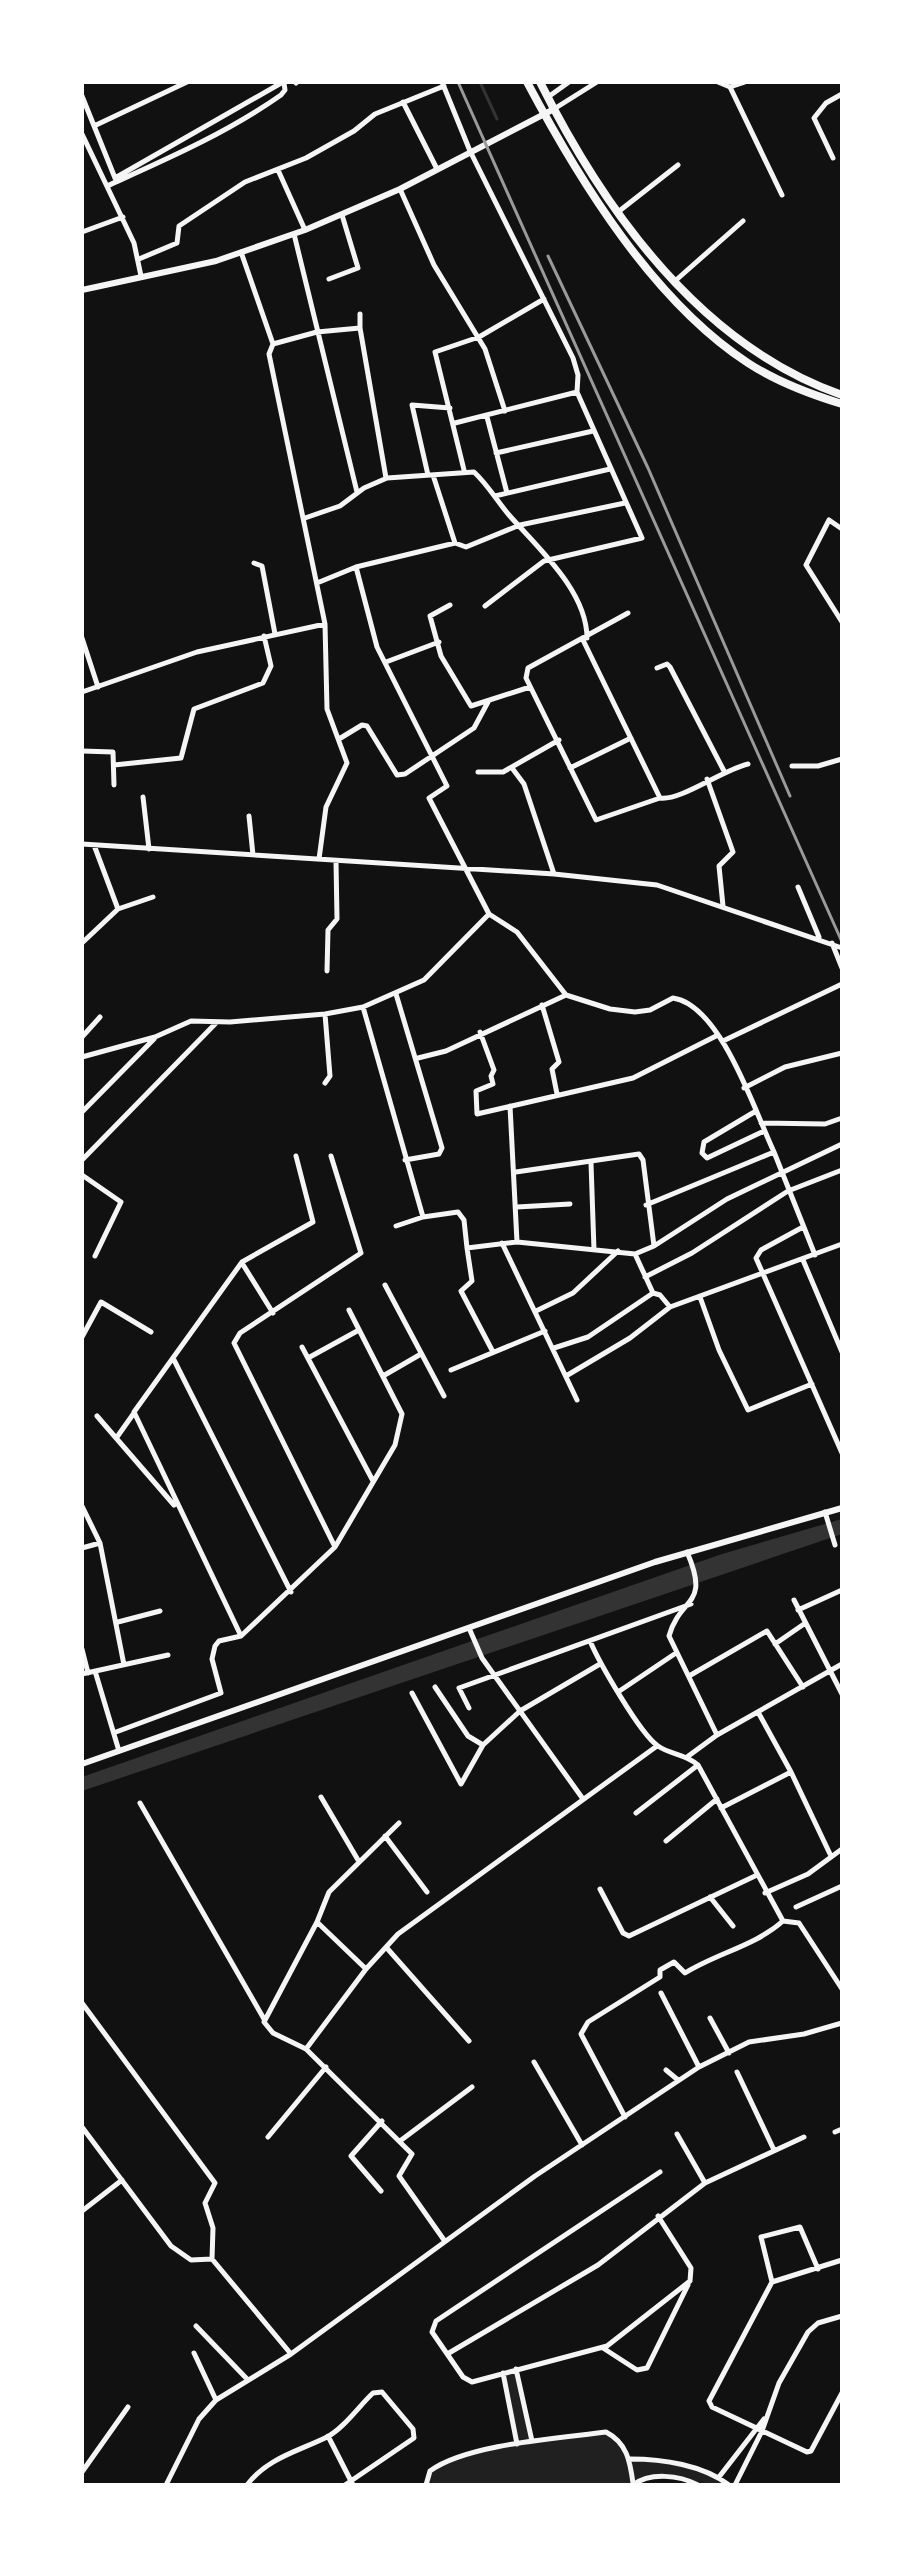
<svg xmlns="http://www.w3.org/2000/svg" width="924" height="2567" font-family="'Asap Condensed',sans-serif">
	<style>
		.green { fill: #202020 }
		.water { fill: #333 }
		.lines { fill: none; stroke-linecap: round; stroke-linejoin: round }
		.stream { stroke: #333; stroke-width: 3 }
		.minor { stroke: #f5f5f5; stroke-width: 5 }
		.tertiary { stroke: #f5f5f5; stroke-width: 6 }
		.trunk { stroke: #f5f5f5; stroke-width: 8 }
		.rail { stroke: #9a9a9a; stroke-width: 3 }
	</style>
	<rect width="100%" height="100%" fill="#111"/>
	<path class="green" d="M516 2369 532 2441 606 2432 617 2438 630 2459C661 2459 704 2466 729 2485 693 2485 669 2470 633 2485H426L430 2471 446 2462 516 2444 503 2373Z"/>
	<path class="water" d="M842 1519V1534L82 1791V1777L722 1554Z"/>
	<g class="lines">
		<path class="stream" d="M480 82 497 119"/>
		<path class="minor" d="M442 82 470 151 573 358 578 375 577 392 642 538 544 561 485 606
			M718 82 730 87 745 82
			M296 83 297 82
			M730 87 782 195
			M82 96 115 178 283 82
			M548 97 569 82
			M403 102 437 169
			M554 109 597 82
			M94 126 187 82
			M82 134 134 243 141 276
			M833 158 814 118 826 103 842 94
			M278 170 305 230
			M107 186C167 159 227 133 281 95L285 90 284 83
			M400 189 434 265 485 349 505 411
			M618 212 678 165
			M82 232 123 217
			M294 234 357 492
			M241 252 273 344 269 354 325 624 327 709 347 763 326 807 319 859
			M139 259 177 243 179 226 245 182 306 158 354 131 375 114 444 86
			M329 279 358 268 342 215
			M675 281 743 221
			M360 314V328L386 478
			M273 344 317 332 360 328
			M487 417 507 493
			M455 423 577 392
			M496 453 593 431
			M464 470 435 352 479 337 544 299
			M428 475 412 405 450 408
			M433 475 455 543
			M495 496 610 469
			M305 518 340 506 364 488 387 478 474 472C488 485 497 501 509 515 538 548 587 591 587 638
			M842 529 829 520 806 565 842 622
			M254 563 262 566 275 634
			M356 567 377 647 447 786 429 798 489 914 517 932 566 995 610 1009 635 1012 650 1010 673 998C721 1005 755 1112 774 1152L646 1205
			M317 583 356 567 455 543 466 547 520 525 625 503
			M450 605 430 616 441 656 471 706 530 687
			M628 613 528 668 526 678 596 820 660 798
			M82 638 98 687
			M583 640 660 798C681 801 722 770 748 764
			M386 662 439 642
			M657 668 667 664 670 667 724 771
			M82 692 197 652 325 624
			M339 739 362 725 367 726 397 775 405 774 474 728 488 702
			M82 751 113 752 114 785
			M114 765 181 758 194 709 263 683 271 666 264 636
			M792 766H818L842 759
			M512 768 524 784 554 874
			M570 768 631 738
			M478 772H503L559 740
			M707 779 733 852 719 866 723 906
			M143 797 149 849
			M249 816 253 855
			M82 844 554 874 657 885 842 948
			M94 845 118 909
			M798 887 819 937
			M82 943 118 909 153 897
			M832 943 842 968
			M327 971 328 930 337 919 336 861
			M396 994 442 1148 439 1154 405 1160
			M542 1005 559 1062 552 1069 557 1094
			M363 1007 423 1217 458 1212 464 1220 467 1248 517 1242 635 1254 653 1293 588 1337 554 1348
			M480 1032 494 1070 491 1076 493 1084 476 1091 477 1114 633 1078 718 1035
			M82 1037 100 1017
			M723 1041 842 984
			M82 1057 155 1037 191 1021 230 1022 325 1014 363 1007 424 980 489 914
			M418 1058 446 1051 566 995
			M325 1083 330 1076 325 1014
			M744 1088 785 1067 842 1053
			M510 1106 517 1242
			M756 1111 704 1142 702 1153 707 1158 764 1131
			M82 1112 154 1039
			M761 1123 825 1124 842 1118
			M774 1152 815 1255
			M331 1156 361 1253 240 1333 234 1343 335 1547
			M82 1160 217 1022
			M591 1163 594 1250
			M516 1172 639 1154 643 1160 654 1246
			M82 1175 121 1202 95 1256
			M517 1207 570 1204
			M396 1226 423 1217
			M803 1227 761 1250 756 1258 842 1453
			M502 1243 577 1400
			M467 1248 472 1281 461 1291 493 1352
			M635 1254 654 1246 727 1199 842 1144
			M803 1260 842 1352
			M242 1263 273 1313
			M645 1277 692 1253 788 1191 842 1170
			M385 1285 444 1396
			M653 1293 660 1295 670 1307 842 1244
			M700 1297 719 1350 748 1410 812 1384
			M536 1311 573 1293 618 1251
			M82 1337 101 1302 151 1332
			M302 1347 373 1481
			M173 1358 291 1592
			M308 1358 359 1330
			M451 1370 545 1331
			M383 1376 421 1354
			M566 1376 630 1338 670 1307
			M97 1416 174 1505
			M117 1437 134 1413
			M82 1506 100 1543 124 1665
			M825 1512 835 1545
			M82 1548 100 1543
			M687 1552C711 1607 680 1596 669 1636L717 1735
			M794 1600 842 1694
			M798 1610 842 1590
			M118 1622 160 1611
			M469 1628 482 1658 583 1799
			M241 1636 134 1412 242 1262 313 1222 296 1156
			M590 1641C599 1662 640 1734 658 1746 671 1755 686 1754 698 1765L783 1921 799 1923 842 1989
			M775 1644 804 1624
			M82 1649 88 1673
			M95 1671 119 1751
			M82 1674 168 1655
			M689 1676 767 1631 803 1687
			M435 1687 468 1736 483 1745
			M618 1692 676 1653
			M412 1693 461 1784 483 1745 520 1711 600 1664
			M469 1708 459 1688 691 1604
			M758 1712 791 1772
			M116 1732 221 1693 212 1659 215 1646 219 1641 241 1636 335 1547 395 1445 402 1414 349 1310
			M687 1757 717 1735 842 1664
			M321 1797 358 1860
			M140 1803 264 2019
			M721 1808 791 1772 830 1854
			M636 1813 698 1765
			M399 1823 329 1892 317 1922 264 2022 273 2033 306 2049 412 2154 399 2176 444 2240
			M385 1836 427 1892
			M666 1841 717 1799
			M600 1889 623 1933 629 1936 755 1876
			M765 1893 808 1874 842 1849
			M710 1897 733 1926
			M796 1907 842 1886
			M317 1922 366 1969
			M386 1947 469 2041
			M661 1993 699 2067
			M82 2003 215 2183 205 2203 213 2228 212 2259
			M710 2018 729 2053
			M306 2049 366 1969 398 1934 657 1746
			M534 2062 582 2145
			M666 2070 678 2080
			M737 2072 774 2150
			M625 2117 581 2034 588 2022 660 1977V1970L674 1962 685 1973C717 1953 755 1946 783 1921
			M82 2127 171 2246 191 2260 212 2259 291 2354
			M835 2132 842 2129
			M677 2134 705 2183
			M268 2137 326 2067
			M400 2141 472 2087
			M381 2191 351 2156 382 2121
			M82 2211 122 2180
			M658 2216 691 2268 690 2281 607 2346 472 2382 463 2377 432 2332 436 2321 660 2172
			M818 2269 800 2227 761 2237 772 2282 709 2401 712 2407 807 2452 811 2451 842 2393
			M772 2282 842 2260
			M196 2326 248 2380
			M603 2348 637 2370 647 2368 688 2285
			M194 2353 216 2400
			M449 2353 598 2265 705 2183 804 2137
			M516 2369 532 2441
			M503 2373 517 2444
			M328 2436 353 2485
			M630 2459C663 2459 703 2465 729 2485
			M82 2472 128 2407
			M719 2477 764 2419
			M166 2485 199 2419 216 2400 291 2354 535 2176 699 2067 749 2042 804 2034 842 2023
			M247 2485C267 2458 299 2451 327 2437 344 2428 359 2406 373 2393L382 2392 413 2429 414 2438 345 2485
			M426 2485 430 2471C466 2444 561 2438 606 2432 627 2443 630 2461 633 2483
			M633 2485C650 2472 679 2475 698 2485
			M735 2485 762 2431 779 2383 808 2332 818 2323 842 2316"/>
		<path class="tertiary" d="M82 290 216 261 305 230 400 189 554 109
			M82 1764 655 1562 842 1508"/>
		<path class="trunk" d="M527 82C579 180 653 301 748 363 777 382 809 394 842 404
			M540 82C605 212 700 345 842 395"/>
		<path class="rail" d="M458 82 842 942
			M548 256 648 468 790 796"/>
	</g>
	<rect width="924" height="2567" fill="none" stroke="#ffffff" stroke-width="168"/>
</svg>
